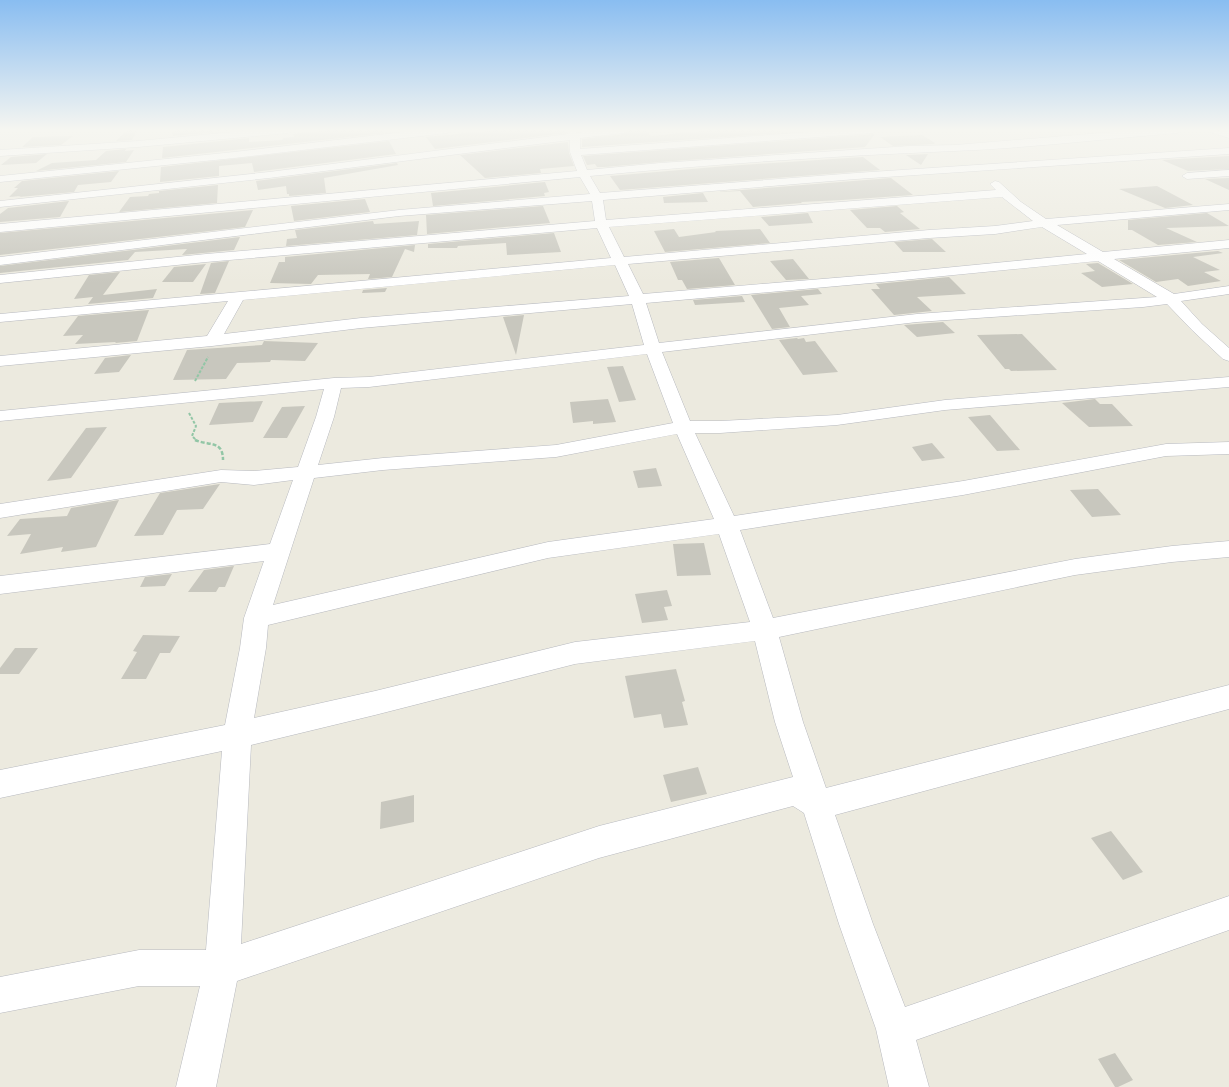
<svg xmlns="http://www.w3.org/2000/svg" width="1229" height="1087" font-family="'Archivo Narrow',sans-serif">
	<style>
		.building { fill: #c8c7be }
		.lines { fill: none; stroke-linecap: round; stroke-linejoin: round }
		.street-casing { stroke: #b7b9bf; stroke-width: 1 }
		.path-far1 { stroke: #92c6a6; stroke-width: 2; stroke-dasharray: 3 1.5; stroke-linecap: butt }
		.path { stroke: #92c6a6; stroke-width: 2.5; stroke-dasharray: 4 2; stroke-linecap: butt }
		.street { fill: #fff; fill-rule: evenodd }
	</style>
	<rect width="100%" height="100%" fill="#eceadf"/>
	<path class="building" d="M127 130H137L132 140 116 141Z
		M172 130H233L173 136Z
		M328 130H383L384 133 162 158 163 147 249 138V142L282 140 283 138 294 137 293 134Z
		M497 130H565L566 133 435 149 426 137Z
		M629 130H645L651 136 710 130H780V133L582 147V139L624 134Z
		M875 134 865 147 660 162 605 167H597L595 164 587 165 583 156Z
		M922 135 935 143 934 144 893 146 880 137Z
		M73 136 61 145 22 147 33 137Z
		M389 141 396 154 254 172 252 163 219 166V176L160 182 161 167Z
		M568 142 569 153 574 166 540 169 541 173 485 178 460 155Z
		M126 149 125 151 134 150 126 162 36 171 52 163 96 160 106 151Z
		M47 154 36 163 1 165 11 157Z
		M928 154 921 165 906 155H909Z
		M1229 156V169L1188 171 1162 160Z
		M863 157 880 170 620 190 610 176 727 166Z
		M397 163 398 165 324 178 326 193 289 196V194H287L286 186 258 190 256 181Z
		M119 171 111 182 78 185 74 192 19 197 21 196 9 197 18 188H14L22 181Z
		M891 178 913 195 842 200 801 202 802 203 753 207 740 191 716 192Z
		M1229 178V190L1205 179Z
		M545 182 549 192 544 193 545 196 433 206 431 193Z
		M218 185 217 203 119 212 130 197 148 196 149 194 159 193V191Z
		M1157 186 1193 205 1165 208 1119 189Z
		M703 193 708 202 664 203 663 197Z
		M365 199 370 212 294 221 291 206Z
		M69 201 60 217 0 222V214L8 208Z
		M543 206 550 223 427 234 426 215Z
		M897 206 904 212 900 213 920 229 885 232 880 228H867L850 210Z
		M253 210 245 227 0 255V233Z
		M808 213 813 223 769 226 761 217Z
		M1207 213 1229 226 1166 228 1197 242 1158 245 1132 230H1128V220Z
		M373 221 374 224 419 221 417 235 286 246 287 239 297 238 295 230Z
		M674 229 679 237 716 232 715 231 760 229 770 243 665 252 654 231Z
		M554 233 561 252 507 255 506 243 458 246 457 248H428V244Z
		M240 237 234 250 182 255 187 249 135 252 128 260 0 273V266Z
		M932 239 946 252H903L894 242Z
		M415 245 414 252 405 249 392 277 368 279 370 274 318 275 311 284 270 283 279 262H285V257Z
		M1218 251 1223 253 1193 257 1220 270 1204 272 1221 281 1188 286 1178 279 1156 282 1119 260Z
		M778 253 719 258 735 285 687 289 682 280H678L670 262Z
		M793 259 809 279 786 280 770 261Z
		M229 261 215 293 200 294 211 263Z
		M1098 263 1133 284 1102 287 1081 273 1095 271 1086 264Z
		M206 264 193 282H162L174 267Z
		M120 272 103 295 157 289 153 298 88 304 93 297 74 299 89 275Z
		M949 277 966 294 917 297 932 311 894 315 871 289H880L876 284Z
		M387 288 385 292 362 293 363 290Z
		M818 289 822 294 801 296 809 305 779 308 790 327 772 329 751 295Z
		M742 296 745 302 695 305 693 300Z
		M149 310 137 341 115 343 116 342 75 344 83 335 63 336 78 316Z
		M524 315 516 355 503 317Z
		M943 322 955 333 917 337 904 325Z
		M1022 334 1057 370 1011 371 1009 369H1005L977 335Z
		M797 338 798 339 804 338 806 342 815 341 838 372 803 375 779 340Z
		M264 341 318 343 305 361 271 360 270 362 237 363 226 379 173 380 187 350 262 345Z
		M131 355 119 372 94 374 105 358Z
		M623 366 636 400 619 402 607 367Z
		M608 399 616 422 593 424V421L573 423 570 402Z
		M1095 399 1100 404H1112L1133 426 1089 427 1062 403Z
		M263 401 253 422 209 425 219 403Z
		M305 406 287 438H263L282 407Z
		M990 415 1020 450 997 451 968 417Z
		M107 427 71 478 47 481 86 428Z
		M932 443 945 458 922 461 912 447Z
		M656 468 662 486 638 488 633 471Z
		M220 484 203 509 177 510 163 535 134 536 160 493Z
		M1098 489 1121 515 1092 517 1070 490Z
		M119 500 96 547 61 552 63 547 20 554 31 534 7 536 20 519 67 516 71 508Z
		M704 543 711 575 677 576 673 544Z
		M234 566 225 587H219L216 592H188L204 570Z
		M172 574 165 586 140 587 145 577Z
		M667 590 672 606 664 607 668 620 642 623 635 594Z
		M143 635 180 636 170 653H160L146 679H121L137 652 133 651Z
		M15 648H38L19 674H0V668Z
		M676 669 685 701 682 702 688 725 664 728 661 714 634 718 625 676Z
		M698 767 707 794 671 802 663 775Z
		M414 795V822L380 829 381 802Z
		M1111 831 1143 872 1123 880 1091 838Z
		M1115 1053 1133 1080 1118 1087H1115L1098 1059Z"/>
	<g class="lines">
		<g class="street-casing">
			<path id="street" d="M254 130H292L288 133 138 147 0 156V150L138 141Z
				M420 130H451L447 133 234 158 0 182V176L234 152Z
				M566 130H575L577 133 599 130H628L624 133 580 138V149L836 130H877L873 133 581 155 587 170 660 163 909 146 955 145 1138 130H1181L1177 133C1103 139 1029 148 954 151 833 156 711 164 590 176L600 193 856 173 1229 148V154L856 179 603 200 606 220 996 190 990 184 995 181 999 182 1021 202 1046 219 1229 204V210L1057 225 1103 252 1229 240V248L1114 259 1174 294 1229 286V294L1181 301 1202 324 1229 348V361L1223 359 1192 330 1167 304 1143 307 917 322 662 352 690 421H720L837 415 945 400 1229 377V387L945 410 837 425 720 433H695L734 516 963 481 1166 444 1229 442V454L1166 456 963 495 740 530 773 618 1075 559 1172 546 1229 541V557L1172 562 1075 575 779 637 803 722 826 788 1229 685V709L835 815 873 924 905 1007 1229 896V930L916 1040 929 1087H889L876 1029 839 924 804 813 793 806 599 858 237 981 216 1087H176L200 986H139L0 1013V977L139 950H206L222 751 0 798V770L225 725 240 648 244 618 264 561 0 594V576L270 544 293 480 254 485 221 482 0 518V504L221 470 254 471 298 467 316 417 324 389 0 421V411L334 378 369 377 644 345 632 304 361 328 212 346 0 366V356L207 336 228 301 0 322V314L611 258 597 228 206 262 0 283V275L206 254 595 221 592 201 399 216 0 265V257L399 210 590 194 580 177 0 232V224L577 171 570 152V140L269 178 0 207V201L269 172 568 134ZM1002 197 1033 221 995 226 929 230 624 257 609 227ZM1042 227 1087 254 882 274 643 294 628 264 929 238 995 234ZM1098 261 1157 297 917 314 659 343 646 303 882 282ZM615 265 629 296 361 318 224 334 243 300ZM647 354 673 423 556 445 383 458 318 465 334 417 341 388 369 387ZM677 434 714 519 548 542 273 605 314 478 383 470 556 457ZM719 534 750 622 575 642 375 691 254 718 266 648 268 625 548 558ZM755 641 775 722 793 777 599 826 241 944 251 745 375 715 575 664Z
				M1209 130 1229 132V138L1210 132Z
				M1229 170V176L1187 179 1182 176 1187 173Z"/>
		</g>
		<path class="path-far1" d="M195 381 208 357
			M189 413 196 426 192 436 197 441"/>
		<path class="path" d="M195 440C209 446 223 440 223 460"/>
		<use href="#street" class="street"/>
	</g>
	<linearGradient id="sky" x2="0" y2="1"><stop stop-color="#89bdf1"/><stop offset="0.46" stop-color="#f6f6f1"/><stop offset="1" stop-color="#f6f6f1" stop-opacity="0"/></linearGradient>
	<rect width="1229" height="283" fill="url(#sky)"/>
</svg>
